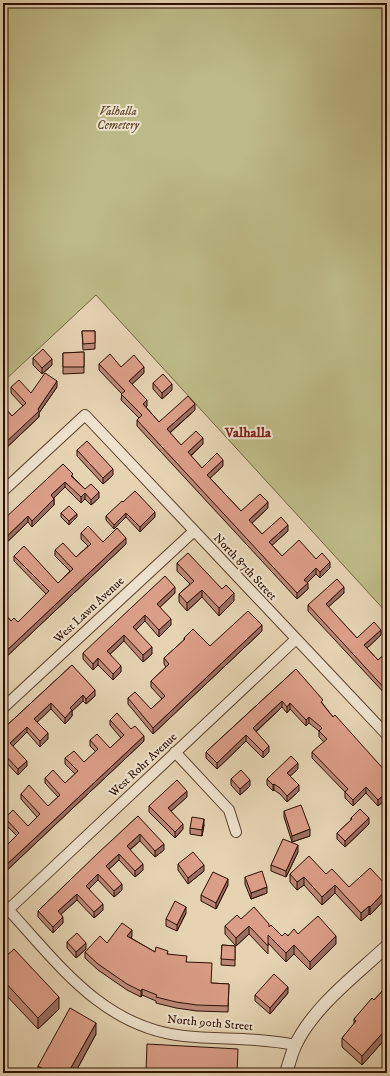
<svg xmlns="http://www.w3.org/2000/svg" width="390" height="1076" font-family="'IM FELL DW Pica',serif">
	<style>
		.green { fill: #bdba87; stroke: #746444 }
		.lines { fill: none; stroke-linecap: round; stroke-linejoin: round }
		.minor-casing { stroke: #5a3f2c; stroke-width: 12 }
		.tertiary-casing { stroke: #5a3f2c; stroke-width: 14 }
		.minor { stroke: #eee2cd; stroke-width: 10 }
		.tertiary { stroke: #eee2cd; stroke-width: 12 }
		.wall { fill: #bc8875; stroke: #2c0e00 }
		.shaded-wall { fill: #996f5f; stroke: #2c0e00 }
		.building { fill: #db9e88; stroke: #2c0e00 }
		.labels { text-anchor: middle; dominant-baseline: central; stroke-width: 4; stroke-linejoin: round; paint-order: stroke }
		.park-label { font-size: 12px; font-style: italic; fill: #5f4a2f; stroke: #eee2cd }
		.street-label { font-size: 12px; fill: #2c0e00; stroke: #eee2cd }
		.quarter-label { font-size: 14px; font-weight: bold; fill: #7a1f14; stroke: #eee2cd }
	</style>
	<rect width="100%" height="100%" fill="#e5d3b2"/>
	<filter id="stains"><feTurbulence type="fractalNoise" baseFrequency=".005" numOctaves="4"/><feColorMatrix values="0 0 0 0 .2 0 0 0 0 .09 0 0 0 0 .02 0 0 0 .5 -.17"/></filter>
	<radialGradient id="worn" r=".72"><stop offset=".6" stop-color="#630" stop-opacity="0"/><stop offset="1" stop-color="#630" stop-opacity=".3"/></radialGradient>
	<path class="green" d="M3 3H387V613L96 295 3 382Z"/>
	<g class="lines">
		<g class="minor-casing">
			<path id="minor" d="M3 491 85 415 387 735
				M3 708 194 531
				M175 752 229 810 236 832
				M3 904C56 960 100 1027 184 1036 221 1040 259 1037 295 1045
				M8 910 296 639"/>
		</g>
		<g class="tertiary-casing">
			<path id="tertiary" d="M286 1073C289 1064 291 1055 295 1046 313 1007 356 975 387 946"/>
		</g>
		<use href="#minor" class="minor"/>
		<use href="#tertiary" class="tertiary"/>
	</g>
	<path class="wall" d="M82 331H95V349L83 350Z
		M84 352V373L63 374V353Z
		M33 358 52 365 42 374 33 365Z
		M99 364 121 367 144 373 132 384 147 406 146 407 159 422 195 410 170 433 181 445 203 444 191 456 202 468 223 466 210 478 241 511 268 508 252 523 262 534 288 531 272 545 282 556 316 559 330 568 320 578 316 574 307 583 308 589 297 599 137 426V420L139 418 121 400 122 394 99 370Z
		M153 383 172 390 162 399 153 389Z
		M11 387 31 393 57 387 39 413V417L3 451V406L12 416 23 406 11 393Z
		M77 450 113 475 103 484 77 456Z
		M63 464 73 477 85 489 99 498 91 505 85 499 81 503 65 487 54 498V505L32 527 28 522 3 546Z
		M123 502 155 517 140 532 126 517 114 529 106 520V516Z
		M61 513 77 517 69 525 61 517Z
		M81 533 103 542 126 544 3 660V612L11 621 18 622 46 594 14 561V556L58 583 70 571 55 556V550L76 557 88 546 81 539Z
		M177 563 222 589 234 601 219 616 202 597 187 611 179 602V594L190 584 177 571Z
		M175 593 160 607 171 625 159 637 145 621 136 630 152 654 143 662 124 641 110 654 121 672 113 680 98 665 93 670 83 659V653Z
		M344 593 328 607 357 638 381 635 367 648 378 660 387 652V696L308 611V605Z
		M262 631 153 734 128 704V698L151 709 162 699 151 687V681L166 667 164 664V658L184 640V638L210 646Z
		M72 665 95 696 86 704 83 701 72 711V716L65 724 51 709 37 722 48 739 40 747 27 732 12 746 27 766 18 775 3 759V729Z
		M296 669 333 717 387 773V798L378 806 366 793 353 806 345 798V792L312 758V752L324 742 319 737V731L309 723 306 726 290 709 287 713 282 707 256 732 269 752 263 758 246 741 217 769 206 758V752Z
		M110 720 131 729 144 741 3 874V841L7 845 17 836 5 824V818L28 826 37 817 21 799V794L48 806 58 797 45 783V778L65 783 75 774 65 764V758L84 762 96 752 90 746V740L110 748 121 738 110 725Z
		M298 769 290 776 299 791 287 802 280 794 274 790 273 791 267 785V779Z
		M231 779 250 786 240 795 231 785Z
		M187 797 171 811 183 829 175 838 149 812V806Z
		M284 811 310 836 292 842 284 817Z
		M138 816 164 850 155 857 140 841 130 850 143 870 135 877 119 860 109 869 122 890 114 897 98 880 89 889 103 910 94 918 77 900 61 914 63 923 53 933 38 917V911Z
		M351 818 369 824 345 847 337 839V833L351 820Z
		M204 825 202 836 190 834V828Z
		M298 852 286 877 271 871V865Z
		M178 864 204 871 188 884 178 870Z
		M290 874H326L349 887 387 886V897L370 915 369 914 361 921 335 893 322 905 304 885 297 890 290 882Z
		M245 877 267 893 251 899 245 884Z
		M228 885 216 909 201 901V895Z
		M186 913 177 931 166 926V919Z
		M241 919 269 927 282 936 298 934 336 944 310 970 294 954 286 962 268 943V954L249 934 236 946 225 934V926Z
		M132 936 131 938 155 952 168 954 187 962 211 983 229 984 228 1012 197 1011 176 1008 156 1003V1001L142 995 141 997 127 990 98 970 85 958V952L107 943Z
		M67 942 86 949 76 958 67 948Z
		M222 945 235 946V966L221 965Z
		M3 959 59 1009 38 1029 3 992Z
		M387 986V1037L362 1065 342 1047V1038L354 1024V1019L374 1000Z
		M288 993 270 1014 255 1001V995Z
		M96 1034 75 1073H38V1066Z"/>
	<path class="shaded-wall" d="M52 359V365L42 374V368Z
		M144 367V373L129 387V381Z
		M57 381V387L39 413V417L3 451V445L38 409Z
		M172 384V390L162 399V393Z
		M147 400V406L143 410V404Z
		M195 404V410L167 435V429Z
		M203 438V444L188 458V452Z
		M223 460V466L207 481V475Z
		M113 469V475L103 484V478Z
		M65 482V487L51 501V495Z
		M99 492V498L91 505V500Z
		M85 493V499L81 503V497Z
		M54 499V505L32 527V521Z
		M268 502V508L249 526V520Z
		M155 512V517L140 532V527Z
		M126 513V517L114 529V525Z
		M77 514V517L69 525V521Z
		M28 516V522L3 546V540Z
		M288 525V531L269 548V542Z
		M126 538V544L3 660V654Z
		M330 562V568L320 578V572Z
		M316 568V574L304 586V580Z
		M6 571V576L3 579V573Z
		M308 583V589L297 599V593Z
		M175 587V593L157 610V604Z
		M344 587V593L326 609V604Z
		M202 590V597L187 611V603Z
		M234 593V601L219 616V608Z
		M145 615V621L133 633V627Z
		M171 619V625L159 637V630Z
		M262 625V631L153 734V728Z
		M381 630V635L364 651V645Z
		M124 635V641L107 657V651Z
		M152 647V654L143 662V655Z
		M98 658V665L93 670V664Z
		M121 666V672L113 680V674Z
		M95 690V696L86 704V699Z
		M83 695V701L72 711V716L65 724V718L70 708Z
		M282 701V707L253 734V728Z
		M51 703V709L34 725V719Z
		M290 703V709L287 713V707Z
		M309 717V723L306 726V720Z
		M27 727V732L10 749V743Z
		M48 733V739L40 747V741Z
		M246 735V741L217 769V763Z
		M144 736V741L3 874V868Z
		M269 746V752L263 758V752Z
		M27 761V766L18 775V769Z
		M298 763V769L287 779V773Z
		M250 780V786L240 795V789Z
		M274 784V790L273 791V785Z
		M299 785V791L287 802V796Z
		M366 787V793L353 806V800Z
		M187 791V797L168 814V808Z
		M387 792V798L378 806V800Z
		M369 818V824L345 847V841Z
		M204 819V825L202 836V830Z
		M183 824V829L175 838V832Z
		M310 829V836L292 842V836Z
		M140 834V841L127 852V846Z
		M164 844V850L155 857V851Z
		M298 845V852L286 877V871Z
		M119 854V860L106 872V866Z
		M143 864V870L135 877V871Z
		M204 865V871L188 884V878Z
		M98 874V880L86 892V886Z
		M304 877V885L297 890V882Z
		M228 879V885L216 909V903Z
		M122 884V890L114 897V891Z
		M335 885V893L322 905V897Z
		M267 887V893L251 899V893Z
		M387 889V897L370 915V907Z
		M77 894V900L58 917V911Z
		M103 904V910L94 918V912Z
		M369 906V914L361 921V913Z
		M186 907V913L177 931V925Z
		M63 917V923L53 933V927Z
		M249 926V934L236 946V938Z
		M132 930V936L127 942V936Z
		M336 936V944L310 970V962Z
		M86 943V949L76 958V952Z
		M294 945V954L286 962V953Z
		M288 987V993L270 1014V1008Z
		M142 989V995L141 997V991Z
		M59 997V1009L38 1029V1018Z
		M96 1023V1034L75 1073H68Z
		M387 1028V1037L362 1065V1056Z"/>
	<path class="building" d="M82 331H95V343L83 344Z
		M43 349 52 359 42 368 33 358Z
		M84 352V367H63V353Z
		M110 354 121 367 134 355 144 367 129 381 147 400 143 404 159 422 188 396 195 404 167 429 181 445 196 431 203 438 188 452 202 468 217 453 223 460 207 475 241 511 260 494 268 502 249 520 262 534 281 517 288 525 269 542 282 556 299 540 316 559 322 553 330 562 320 572 316 568 304 580 308 583 297 593 137 420 142 415 121 394 125 391 99 364Z
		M45 373 57 381 38 409 39 411 3 445V406L12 416 26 403 11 387 19 380 31 393Z
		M163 374 172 384 162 393 153 383Z
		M87 441 113 469 103 478 77 450Z
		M63 464 73 474 71 476 85 489 91 484 99 492 91 500 85 493 81 497 65 482 51 495 54 499 32 521 28 516 3 540V520Z
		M135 491 155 512 140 527 126 513 114 525 106 516 122 501 123 502Z
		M69 506 77 514 69 521 61 513Z
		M88 526 103 542 117 528 126 538 3 654V634L6 632 3 629V612L11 621 14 618 18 622 49 591 14 556 24 546 58 583 73 569 55 550 63 543 76 557 91 544 81 533Z
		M188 553 222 589 226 585 234 593 219 608 202 590 187 603 179 594 194 581 177 563Z
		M3 568 6 571 3 573Z
		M165 576 175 587 157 604 171 619 159 630 145 615 133 627 152 647 143 655 124 635 107 651 121 666 113 674 98 658 93 664 83 653Z
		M337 579 344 587 326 604 357 638 374 622 381 630 364 645 378 660 387 652V691L308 605Z
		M248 611 262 625 153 728 128 698 135 692 151 709 165 696 151 681 169 664 164 658 185 639 184 638 193 629 210 646Z
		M72 665 95 690 86 699 83 695 70 708 72 710 65 718 51 703 34 719 48 733 40 741 27 727 10 743 27 761 18 769 3 753V729Z
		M296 669 323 700 321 702 333 717 335 715 387 773V792L378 800 366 787 353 800 345 792 348 789 312 752 327 739 319 731 322 728 309 717 306 720 290 703 287 707 282 701 253 728 269 746 263 752 246 735 217 763 206 752Z
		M117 713 131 729 135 726 144 736 3 868V841L7 845 19 833 5 818 13 810 28 826 40 814 21 794 29 785 48 806 60 795 45 778 53 770 65 783 78 771 65 758 74 751 84 762 98 749 90 740 97 734 110 748 124 735 110 720Z
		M291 756 298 763 287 773 299 785 287 796 280 788 274 784 273 785 267 779Z
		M241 770 250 780 240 789 231 779Z
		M177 780 187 791 168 808 183 824 175 832 149 806Z
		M301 805 310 829 292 836 284 811Z
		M360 809 369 818 345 841 337 833 352 819 351 818Z
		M138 816 164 844 155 851 140 834 127 846 143 864 135 871 119 854 106 866 122 884 114 891 98 874 86 886 103 904 94 912 77 894 58 911 63 917 53 927 38 911 98 853Z
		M192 817 204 819 202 830 190 828Z
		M283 839 298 845 286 871 271 865Z
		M193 852 204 865 188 878 178 864Z
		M309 856 326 874 332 869 349 887 370 868 387 886V889L370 907 369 906 361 913 335 885 322 897 304 877 297 882 290 874Z
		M262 871 267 887 251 893 245 877Z
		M213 872 228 879 216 903 201 895Z
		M175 901 186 907 177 925 166 919Z
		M254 907 269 924V927L271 925 282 936 285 933 288 936 294 929 298 934 318 916 336 936 310 962 294 945 286 953 268 935V946L249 926 236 938 225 926 237 915 241 919Z
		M122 923 132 930 127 936 155 952 156 947 168 951 167 954 187 956 186 962 212 963 211 983 229 984 228 1006 197 1005 176 1002 156 997 157 995 142 989 141 991 127 984 98 964 85 952 100 936 107 943Z
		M77 933 86 943 76 952 67 942Z
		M222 945 235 946V960L221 959Z
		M14 949 59 997 38 1018 3 980V959Z
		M274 974 288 987 270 1008 255 995Z
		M387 986V1028L362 1056 342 1038 356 1021 354 1019 372 998 374 1000Z
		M70 1008 96 1023 68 1073H50L38 1066Z
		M147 1044 238 1049 237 1073H146Z"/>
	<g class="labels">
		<g class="park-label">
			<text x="118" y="111">Valhalla<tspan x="118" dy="14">Cemetery</tspan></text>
		</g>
		<g class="street-label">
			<text transform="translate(245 567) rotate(47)">North 87th Street</text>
			<text transform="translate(89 610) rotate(-43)">West Lawn Avenue</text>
			<text transform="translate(143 765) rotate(-43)">West Rohr Avenue</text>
			<text transform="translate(210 1023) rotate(5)">North 90th Street</text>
		</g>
		<g class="quarter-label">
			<text x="248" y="433">Valhalla</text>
		</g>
	</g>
	<rect width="390" height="1076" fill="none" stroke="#e5d3b2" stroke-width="16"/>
	<rect x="4" y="4" width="382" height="1068" fill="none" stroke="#2c0e00" stroke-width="2"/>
	<rect x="8" y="8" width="374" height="1060" fill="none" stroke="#2c0e00"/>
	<rect width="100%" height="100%" filter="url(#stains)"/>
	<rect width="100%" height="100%" fill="url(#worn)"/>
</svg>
